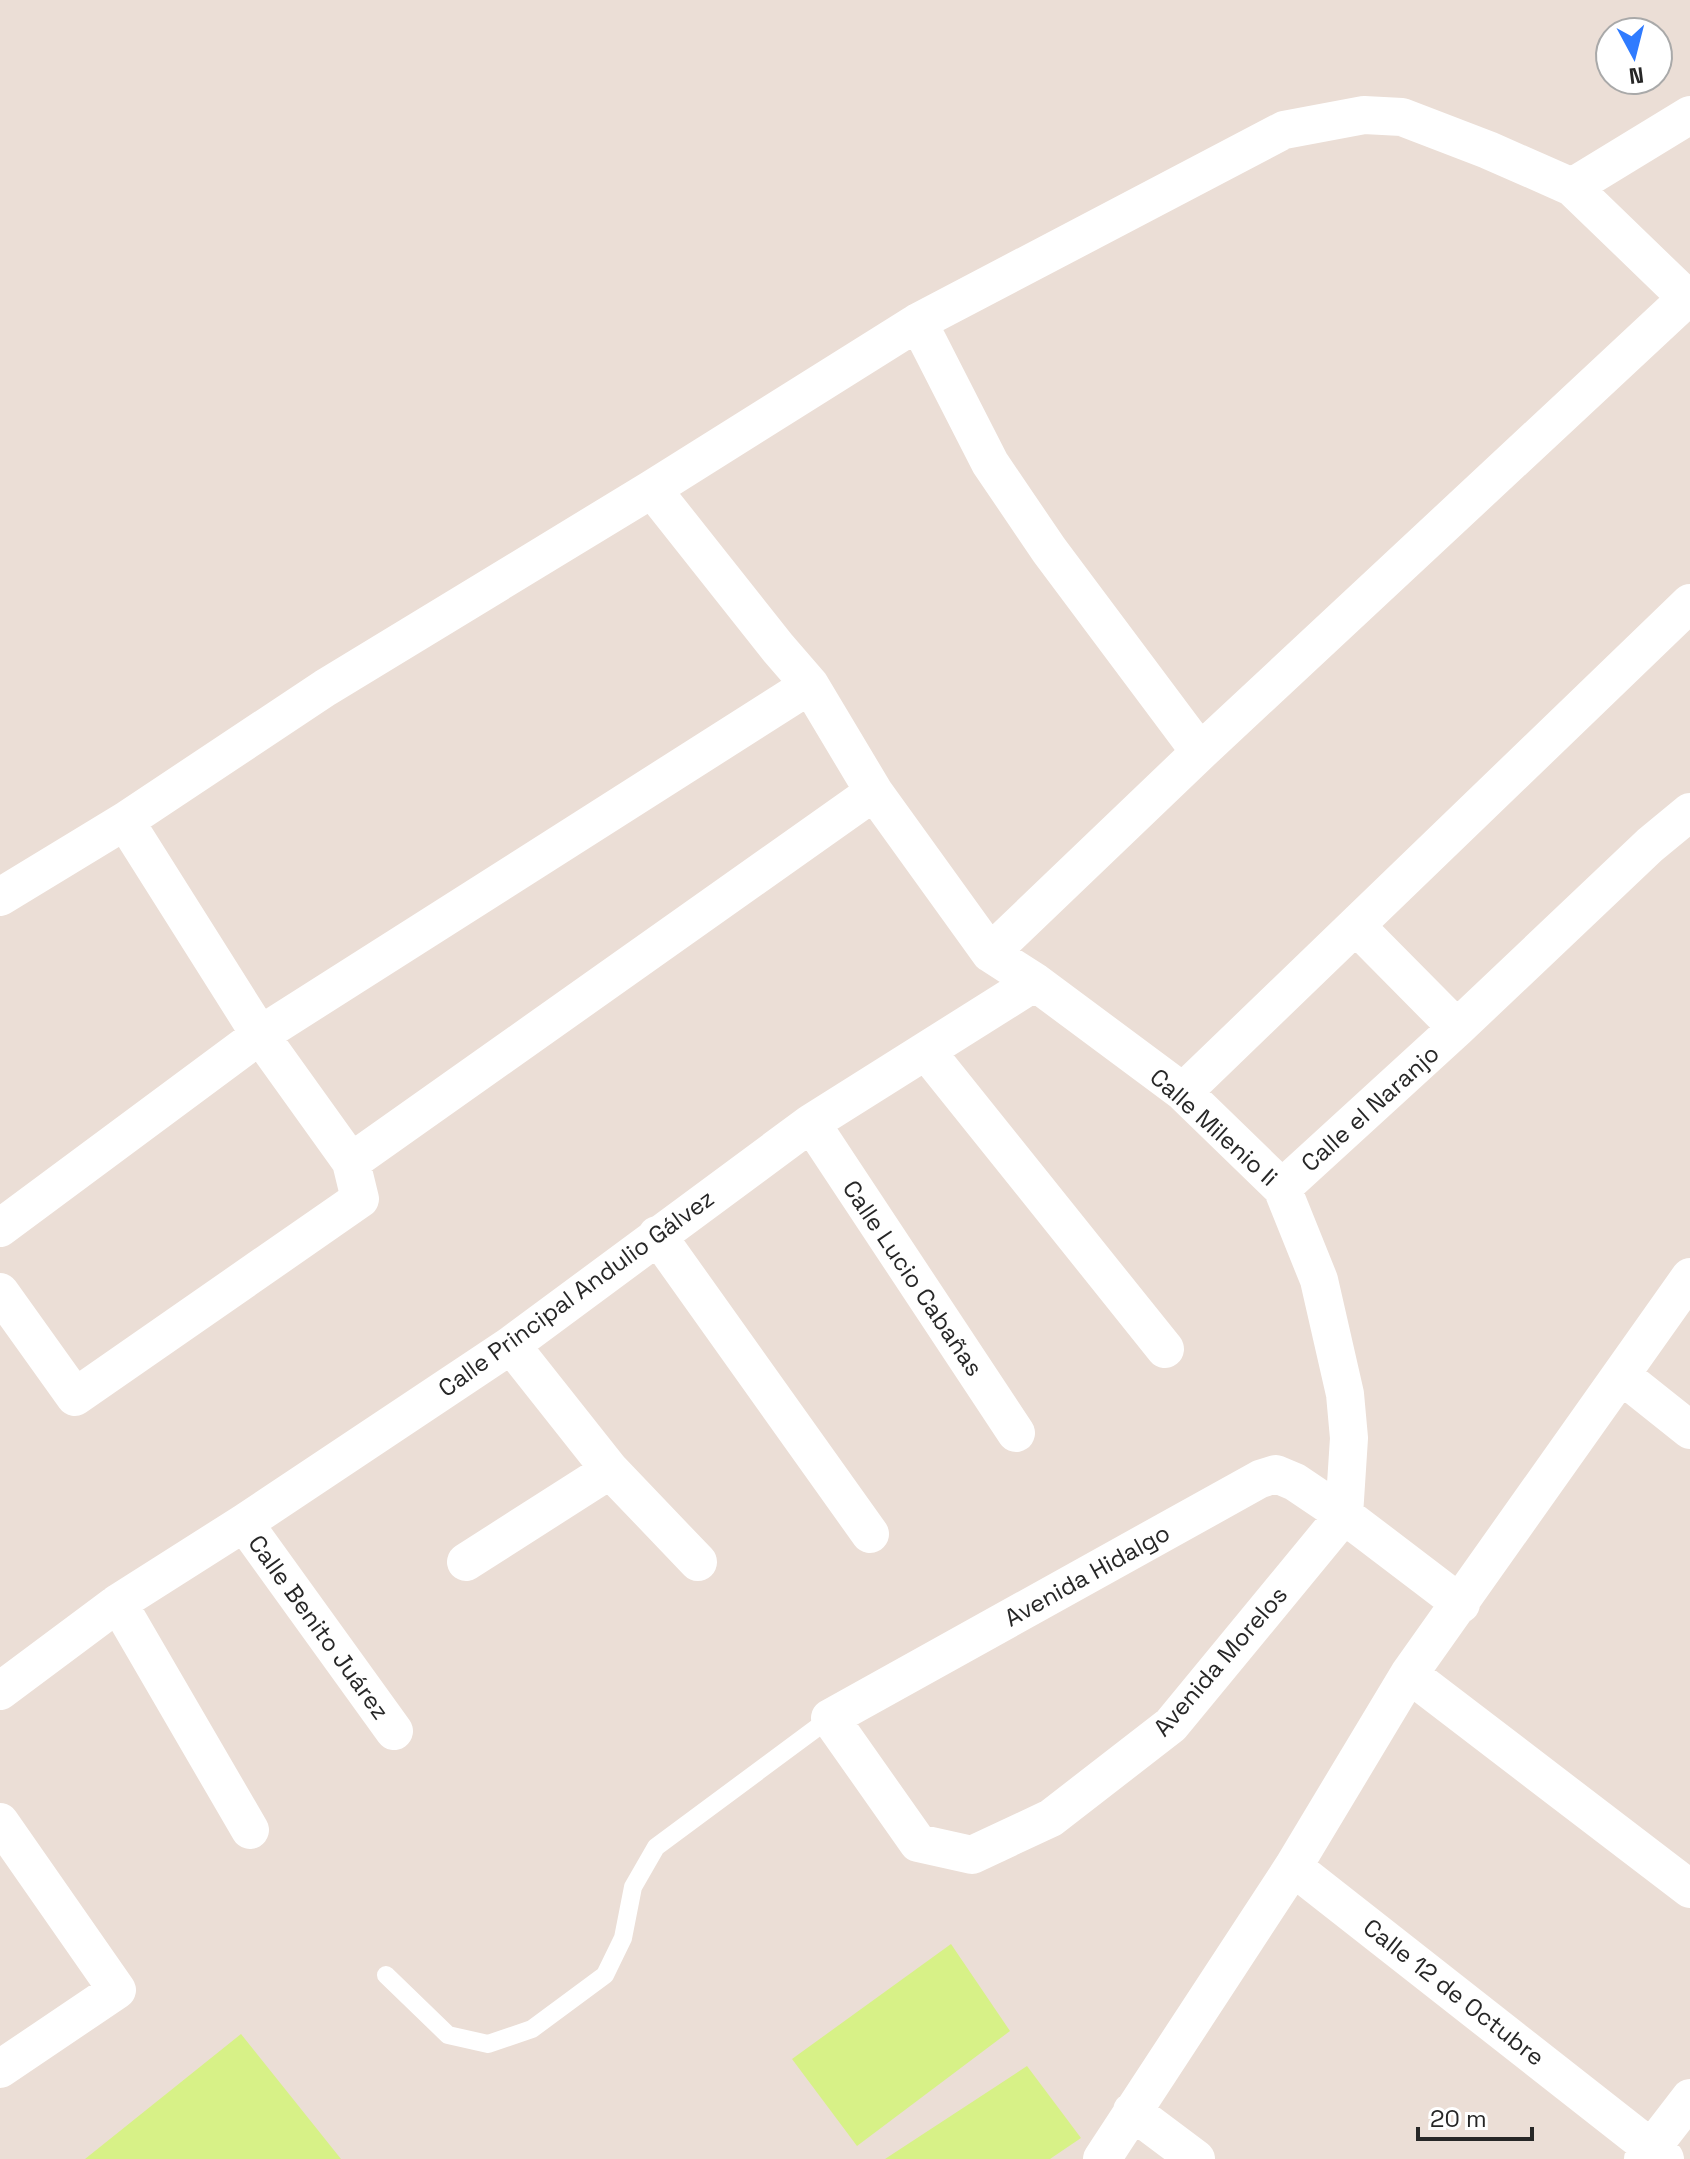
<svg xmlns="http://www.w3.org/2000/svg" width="1690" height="2159" font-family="'Space Grotesk',sans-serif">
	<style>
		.pitch { fill: #d7f187 }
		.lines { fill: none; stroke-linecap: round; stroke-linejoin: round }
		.lane { stroke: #fff; stroke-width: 18 }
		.street { stroke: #fff; stroke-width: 38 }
		.labels { text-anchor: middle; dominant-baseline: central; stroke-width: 6; stroke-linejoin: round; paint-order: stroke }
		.street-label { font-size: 24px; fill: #272727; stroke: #fff }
	</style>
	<rect width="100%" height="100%" fill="#ebded6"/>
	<path class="pitch" d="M951 1944 1010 2031 857 2146 792 2059Z
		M241 2034 341 2159H85Z
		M1027 2066 1081 2138 1050 2159H885Z"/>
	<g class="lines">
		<path class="lane" d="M386 1975 448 2035 488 2044 532 2029 605 1975 623 1938 633 1887 656 1847 830 1718"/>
		<path class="street" d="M1572 187 1690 301
			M918 322 990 463 1049 550 1200 752
			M652 489 778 648 810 685 874 792 990 953 1035 982 1183 1092 1282 1188 1319 1280 1345 1394 1349 1438 1344 1515
			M125 821 260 1035 351 1162
			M0 897 125 821 325 688 652 489 918 322 1284 130 1364 115 1402 117 1488 150 1572 187 1690 115
			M1356 926 1457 1028
			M990 953 1200 752 1687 298
			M926 1051 1165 1349
			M1183 1092 1690 603
			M811 1123 1016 1433
			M1282 1188 1457 1028 1650 845 1690 812
			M0 1228 260 1035 810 685
			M657 1235 870 1534
			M0 1292 75 1397 360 1199 351 1162 874 792
			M511 1345 610 1470 698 1562
			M1621 1375 1690 1430
			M1344 1515 1171 1725 1051 1818 972 1855 918 1843 830 1718 1260 1479 1276 1474 1295 1482 1344 1515 1461 1604
			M244 1523 394 1731
			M466 1562 610 1470
			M118 1603 250 1830
			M1409 1674 1690 1889
			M0 1691 118 1603 244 1523 511 1345 811 1123 1035 982
			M0 1822 117 1990 0 2069
			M1293 1867 1665 2159
			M1132 2111 1196 2159
			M1102 2159 1293 1867 1409 1674 1690 1277
			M1643 2159 1690 2098"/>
	</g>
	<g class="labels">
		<g class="street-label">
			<text transform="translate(1370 1108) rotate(-42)">Calle el Naranjo</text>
			<text transform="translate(1214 1127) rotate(42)">Calle Milenio Ii</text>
			<text transform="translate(913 1278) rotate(56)">Calle Lucio Cabañas</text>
			<text transform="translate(576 1293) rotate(-36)">Calle Principal Andulio Gálvez</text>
			<text transform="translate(1087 1575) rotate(-29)">Avenida Hidalgo</text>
			<text transform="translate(319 1627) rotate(54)">Calle Benito Juárez</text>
			<text transform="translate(1220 1661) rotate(-49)">Avenida Morelos</text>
			<text transform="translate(1454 1992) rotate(38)">Calle 12 de Octubre</text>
		</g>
	</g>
	<g transform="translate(1634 56) rotate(173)"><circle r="38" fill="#ffffff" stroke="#a9a9a9" stroke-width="2"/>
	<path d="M0-6L14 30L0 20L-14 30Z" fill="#2f7bff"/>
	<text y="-12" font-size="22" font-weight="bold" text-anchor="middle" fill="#272727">N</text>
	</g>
	<path d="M1418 2127v12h114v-12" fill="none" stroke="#272727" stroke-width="4"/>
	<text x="1430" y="2127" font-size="24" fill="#272727" stroke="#ffffff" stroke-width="6" paint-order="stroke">20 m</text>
</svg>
